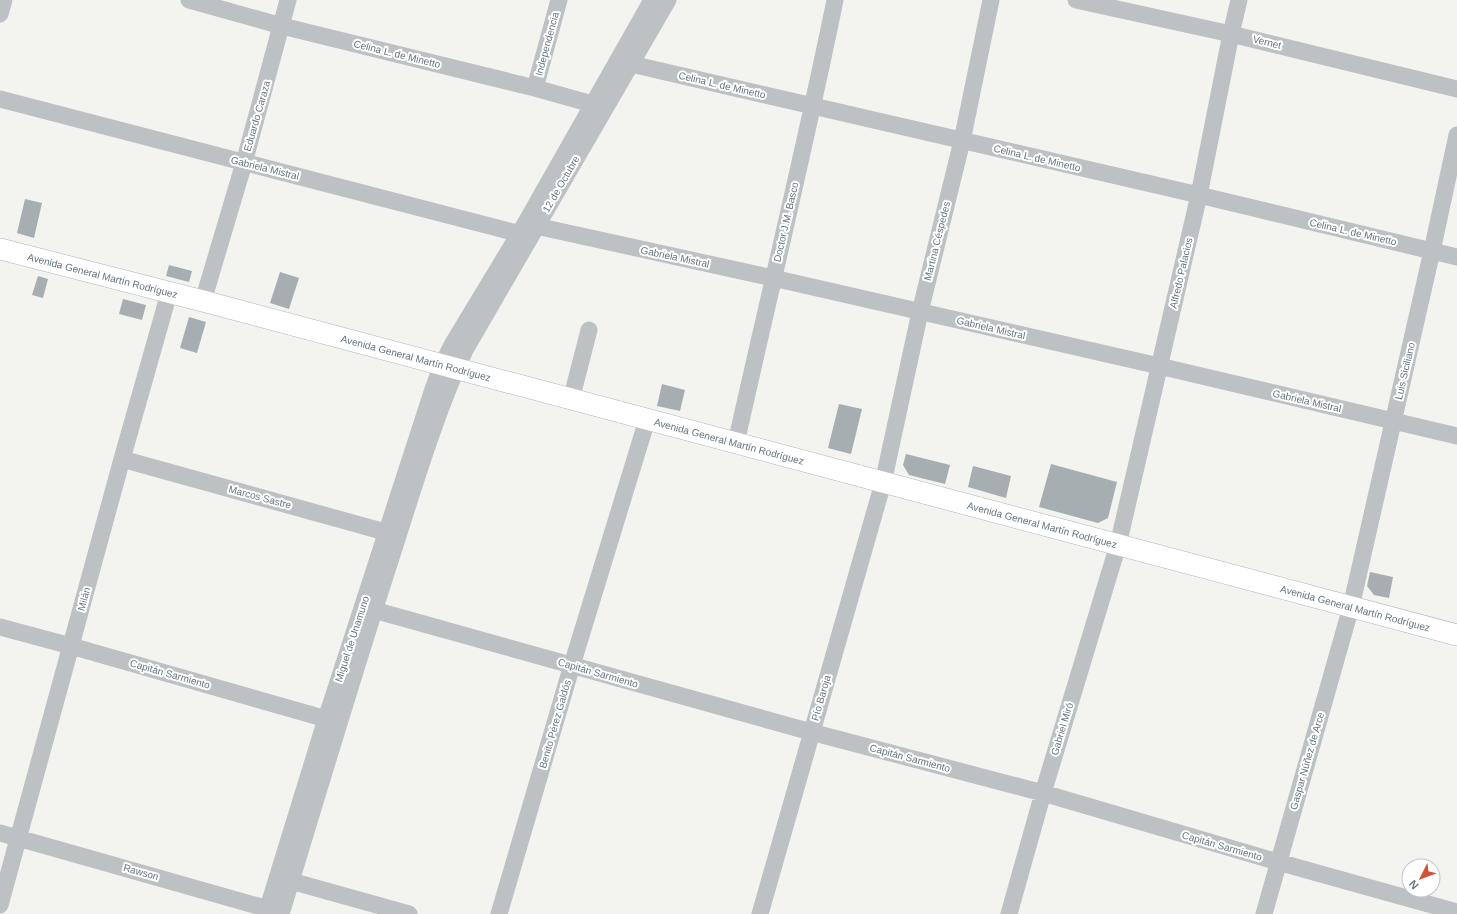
<svg xmlns="http://www.w3.org/2000/svg" width="1457" height="914" font-family="Helvetica,sans-serif">
	<style>
		.building { fill: #a7aeb2 }
		.lines { fill: none; stroke-linecap: round; stroke-linejoin: round }
		.major-casing { stroke: #b1b5b8; stroke-width: 22 }
		.minor { stroke: #bdc1c4; stroke-width: 17 }
		.major { stroke: #fff; stroke-width: 21 }
		.labels { text-anchor: middle; dominant-baseline: central; stroke-width: 4; stroke-linejoin: round; paint-order: stroke }
		.street-label { font-size: 10px; fill: #65747e; stroke: #fff }
	</style>
	<rect width="100%" height="100%" fill="#f3f3f0"/>
	<path class="building" d="M25 199 42 203 34 238 17 233Z
		M169 265 192 271 189 282 166 276Z
		M280 272 299 278 289 309 270 303Z
		M38 276 48 279 43 298 32 295Z
		M123 299 146 305 142 320 119 314Z
		M189 317 206 322 197 353 180 348Z
		M662 384 685 390 680 411 657 406Z
		M839 404 862 409 851 454 828 448Z
		M906 454 950 465 945 484 909 475 903 465Z
		M1051 464 1117 482 1108 518 1098 523 1039 507Z
		M973 466 1011 476 1006 498 968 487Z
		M1370 572 1393 577 1389 598 1374 595 1367 586Z"/>
	<g class="lines">
		<g class="major-casing">
			<g id="major">
				<path id="s1" d="M0 249 203 301 1457 635"/>
			</g>
		</g>
		<path class="minor" d="M189 0 282 26 535 88 592 104 599 111
			M1076 0 1231 34 1457 89
			M0 14 4 0
			M623 59 631 64 1199 195 1457 257
			M535 88 559 0
			M0 99 528 236
			M527 224 773 278 1159 366 1457 436
			M203 301 244 163 288 0
			M571 400 589 330
			M736 443C769 295 805 148 835 0
			M122 459 396 535
			M363 607 811 732 1043 793 1278 862 1457 912
			M0 627 71 646 337 722
			M0 833 279 912
			M280 878 409 914
			M0 905 122 459 169 293
			M266 914 326 719 433 389 442 365 452 345 525 224 652 0
			M281 914C317 796 352 678 390 561 413 490 434 417 465 350L668 0
			M499 914 572 665 647 420
			M760 914 883 483 920 312 962 141 991 0
			M1009 914 1043 793 1118 545 1199 195 1231 34 1239 0
			M1264 914 1351 607 1432 251 1457 135"/>
		<use href="#major" class="major"/>
	</g>
	<g class="labels">
		<g class="street-label">
			<text transform="translate(1267 42) rotate(14)">Vernet</text>
			<text transform="translate(547 44) rotate(-75)">Independencia</text>
			<text transform="translate(397 54) rotate(14)">Celina L. de Minetto</text>
			<text transform="translate(722 85) rotate(13)">Celina L. de Minetto</text>
			<text transform="translate(257 116) rotate(-74)">Eduardo Caraza</text>
			<text transform="translate(1037 158) rotate(13)">Celina L. de Minetto</text>
			<text transform="translate(265 168) rotate(14)">Gabriela Mistral</text>
			<text transform="translate(561 184) rotate(-60)">12 de Octubre</text>
			<text transform="translate(786 222) rotate(-77)">Doctor J.M. Basco</text>
			<text transform="translate(1353 232) rotate(13)">Celina L. de Minetto</text>
			<text transform="translate(937 241) rotate(-76)">Martina Céspedes</text>
			<text transform="translate(675 257) rotate(12)">Gabriela Mistral</text>
			<text transform="translate(1181 273) rotate(-77)">Alfredo Palacios</text>
			<text stroke="none"><textPath href="#s1" startOffset="106">Avenida General Martín Rodríguez</textPath></text>
			<text transform="translate(991 328) rotate(13)">Gabriela Mistral</text>
			<text stroke="none"><textPath href="#s1" startOffset="430">Avenida General Martín Rodríguez</textPath></text>
			<text transform="translate(1405 371) rotate(-77)">Luis Siciliano</text>
			<text transform="translate(1307 401) rotate(13)">Gabriela Mistral</text>
			<text stroke="none"><textPath href="#s1" startOffset="754">Avenida General Martín Rodríguez</textPath></text>
			<text transform="translate(260 497) rotate(15)">Marcos Sastre</text>
			<text stroke="none"><textPath href="#s1" startOffset="1078">Avenida General Martín Rodríguez</textPath></text>
			<text transform="translate(84 599) rotate(-75)">Milán</text>
			<text stroke="none"><textPath href="#s1" startOffset="1402">Avenida General Martín Rodríguez</textPath></text>
			<text transform="translate(352 639) rotate(-72)">Miguel de Unamuno</text>
			<text transform="translate(598 673) rotate(16)">Capitán Sarmiento</text>
			<text transform="translate(170 674) rotate(16)">Capitán Sarmiento</text>
			<text transform="translate(821 698) rotate(-74)">Pío Baroja</text>
			<text transform="translate(555 724) rotate(-74)">Benito Pérez Galdós</text>
			<text transform="translate(1062 729) rotate(-73)">Gabriel Miró</text>
			<text transform="translate(910 758) rotate(15)">Capitán Sarmiento</text>
			<text transform="translate(1307 761) rotate(-74)">Gaspar Núñez de Arce</text>
			<text transform="translate(1222 846) rotate(16)">Capitán Sarmiento</text>
			<text transform="translate(141 872) rotate(16)">Rawson</text>
		</g>
	</g>
	<g transform="translate(1421 878) rotate(228)"><circle r="19" fill="#ffffff" stroke="#c1c7cb"/>
	<path d="M0-3L7 15L0 10L-7 15Z" fill="#d25231"/>
	<text y="-6" font-size="11" font-weight="bold" text-anchor="middle" fill="#65747e">N</text>
	</g>
</svg>
